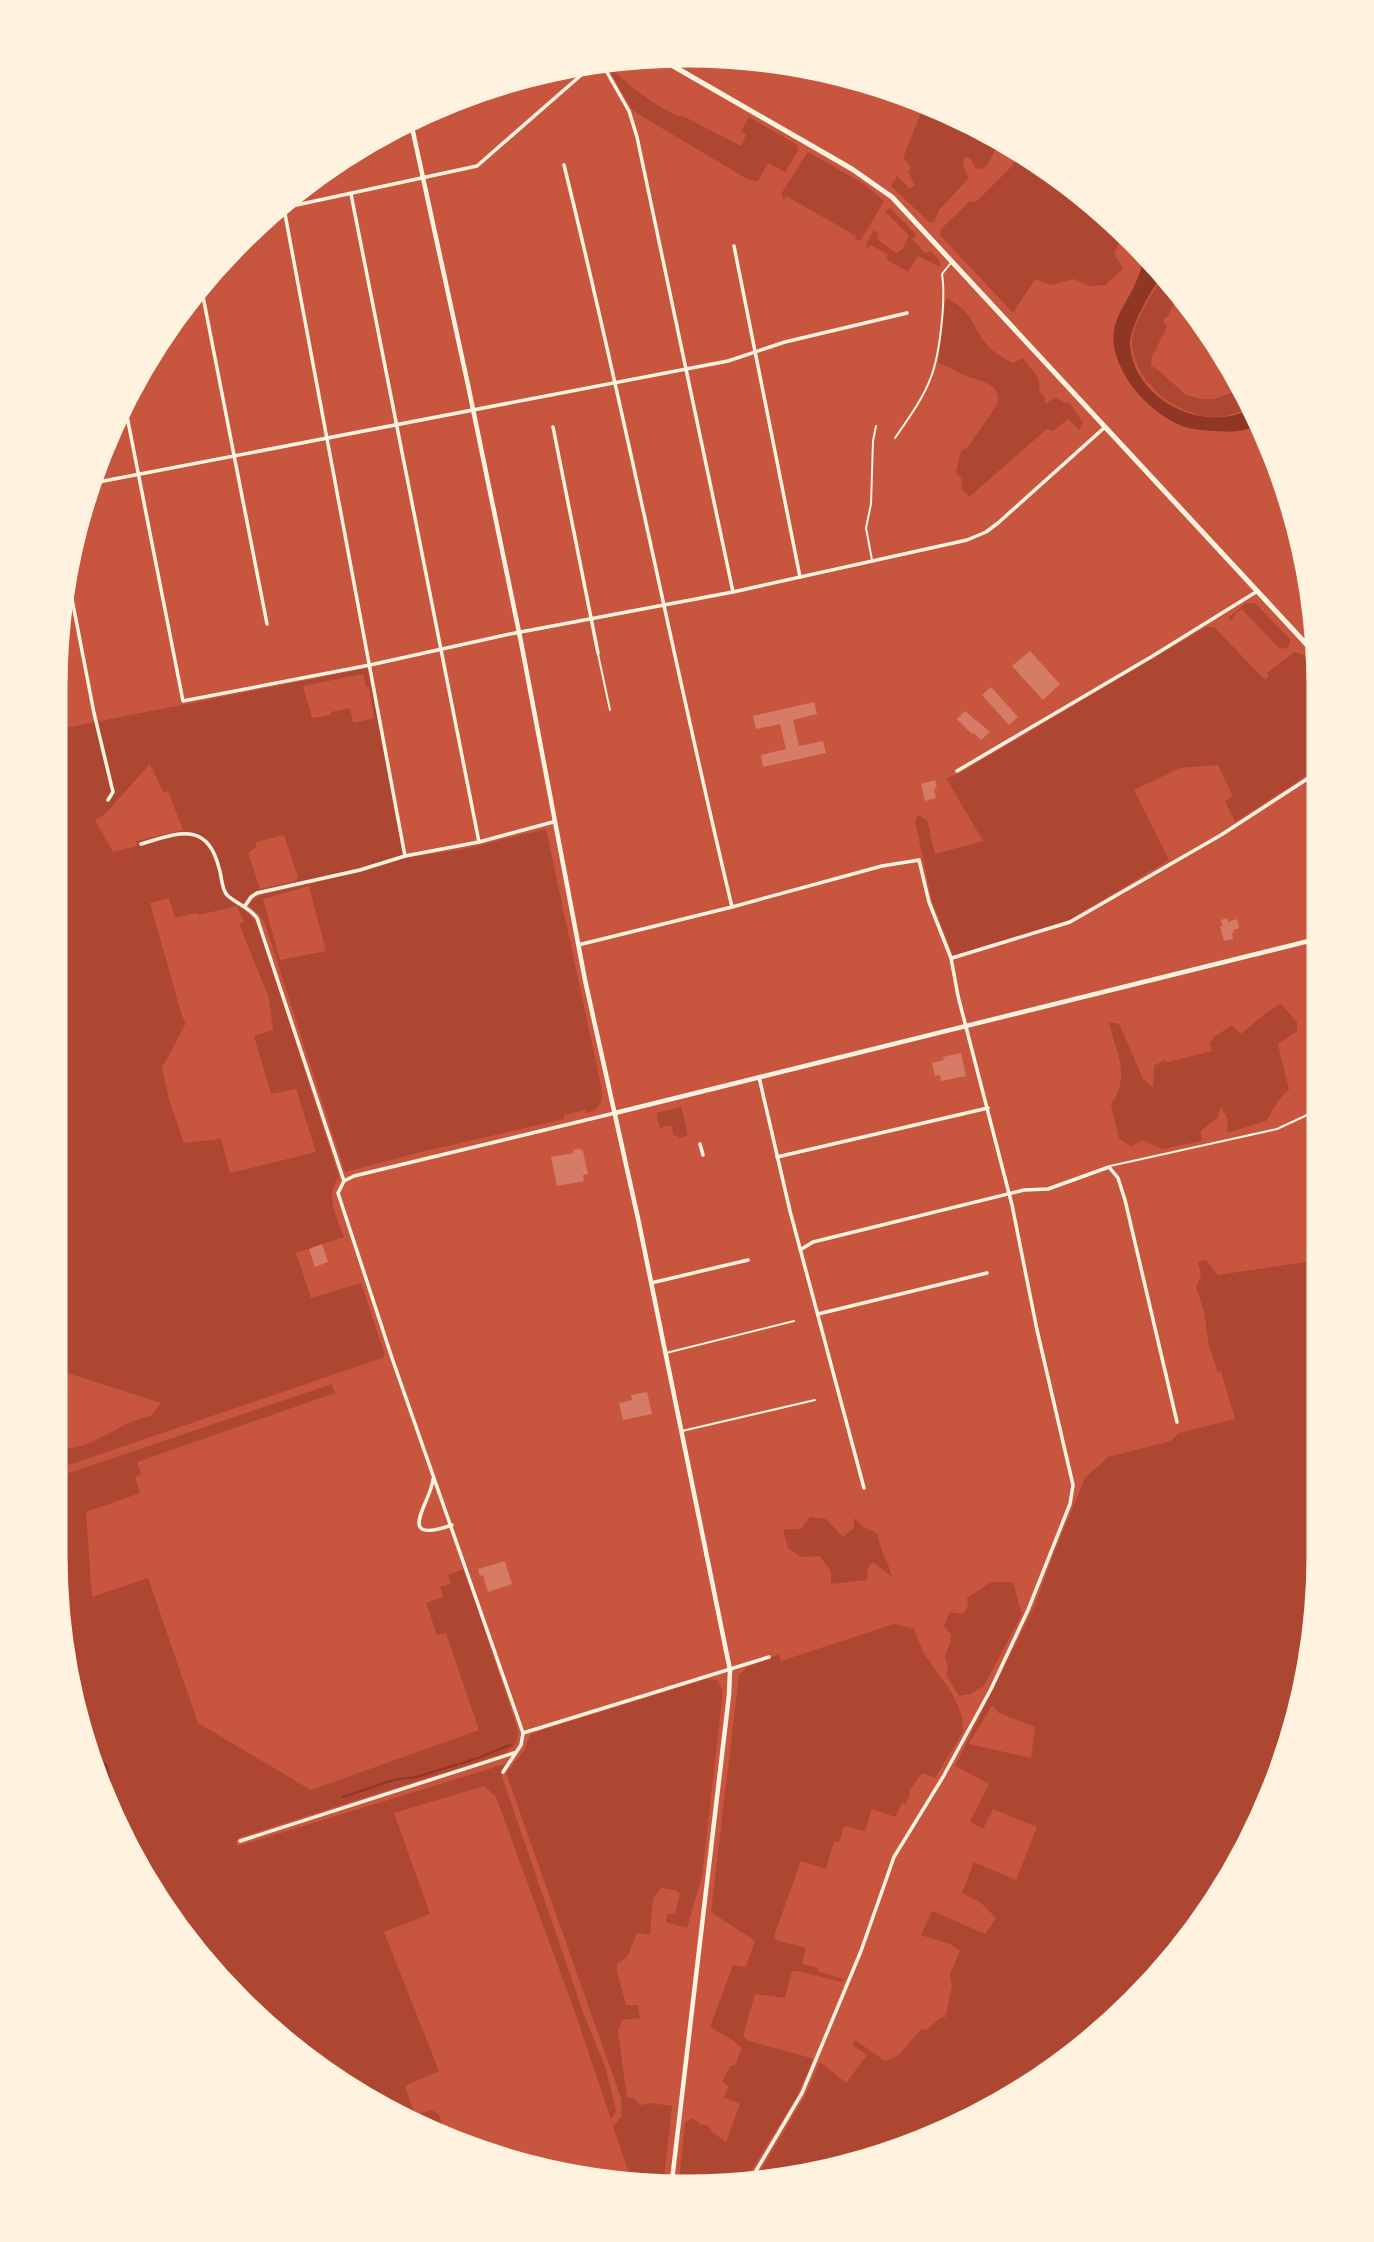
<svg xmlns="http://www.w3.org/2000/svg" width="1374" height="2242" font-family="'Fira Sans',sans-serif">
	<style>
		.green { fill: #ae4732; fill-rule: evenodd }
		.water { fill: #8f3625 }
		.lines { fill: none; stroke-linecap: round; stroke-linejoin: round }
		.stream { stroke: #8f3625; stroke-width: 2 }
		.building { fill: #d67c66 }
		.service { stroke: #fff3e0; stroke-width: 2 }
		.minor { stroke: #fff3e0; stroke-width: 3.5 }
		.tertiary { stroke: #fff3e0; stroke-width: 4.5 }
		.primary { stroke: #fff3e0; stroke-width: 5 }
		.rim { fill: none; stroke: #fff3e0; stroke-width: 9 }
	</style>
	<rect width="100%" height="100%" fill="#c8553d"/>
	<g class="green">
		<path d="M605,63C627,84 652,104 679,117L681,115L741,146L746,135L741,131L749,117L797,145L798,151L785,172L768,163L758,181L749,180L633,111Z"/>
		<polygon points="926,100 968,116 1002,137 987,166 979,169 975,168 971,159 965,156 963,166 969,178 939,210 934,222 930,223 891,186 897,176 910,189 915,185 908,172 911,167 903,158"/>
		<polygon points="1023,151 1074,182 1138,242 1134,246 1119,243 1114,253 1123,269 1105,285 1089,286 1074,279 1051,285 1035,279 1013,313 940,235 941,229 969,202 977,201 1012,166"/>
		<polygon points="808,152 864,184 884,201 861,240 855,241 856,236 786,196 784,200 781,194"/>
		<polygon points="890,208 917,235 912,239 925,253 931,251 940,262 940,267 918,256 908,272 886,259 888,255 871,245 867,248 866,244 874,230 879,234 877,239 896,253 902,250 909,236 885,211"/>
		<path d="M1168,271L1181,289L1168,316L1163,320L1167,327L1152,357L1151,366L1157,369L1186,395L1202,399H1214L1230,393L1249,396L1253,405C1242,411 1230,416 1218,417C1179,418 1134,384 1132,342C1131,326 1157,284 1168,271Z"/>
		<path d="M946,298C977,313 970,328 990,348C996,354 1005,359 1013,363L1023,358C1031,371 1042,375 1039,391L1045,398V404L1056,397L1063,402L1070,403L1083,423L1079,430L1068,419L1053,431L1047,429L969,497L961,488L962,480L956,472L961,451L967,448L997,405C1002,382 980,382 964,375C955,371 948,366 938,363Z"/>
		<polygon points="1246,603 1255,603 1291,640 1288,647 1284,649 1278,647 1242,609 1235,614 1232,620 1228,618"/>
		<polygon points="1206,627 1214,627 1265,680 1269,676 1267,673 1294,652 1304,655 1322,676 1321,766 1235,822 1225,801 1233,797 1218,765 1180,768 1134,790 1169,860 1069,920 953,956 932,901 915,821 918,815 927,820 935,854 983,841 946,778 960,773"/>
		<path d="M368,668L403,855L359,868L257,892L249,896L241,907L254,919L259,929L339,1177C324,1195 337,1218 344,1237L296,1253L311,1298L361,1283L385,1355L382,1358L51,1471V1447C86,1457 118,1421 151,1416L161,1403L52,1368L55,730ZM363,674L366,687H369L374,718L353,723L350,708L331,712V715L312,718L303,686ZM150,764L164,793L168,791L183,830L136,841L137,846L113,852L95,820L103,816ZM284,835L298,878L293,882L260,889L248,853L256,847V842ZM169,898L175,918L196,913L199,915L237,906L244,922L239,924L269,998L273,1030L254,1036L271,1094L296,1089L316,1152L230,1173L221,1139L184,1143L169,1100L162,1068L186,1023L182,1016L150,903Z"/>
		<path d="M546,829L601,1085C603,1100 602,1109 587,1113L585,1110L564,1115V1119L417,1153L345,1172L265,924L259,914L248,905L255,898L262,895L360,872L405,858L464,849ZM309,886L326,951L280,960L263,899Z"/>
		<path d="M1281,1004L1297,1022V1031L1278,1044L1289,1090C1276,1100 1275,1108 1266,1121L1227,1133L1228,1120L1221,1106L1218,1117L1201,1131L1202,1141L1162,1149L1143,1140L1131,1146L1119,1139L1111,1104C1131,1077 1116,1052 1109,1023H1117L1120,1026L1143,1079L1153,1087L1154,1066L1164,1060L1168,1062L1212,1051L1210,1044L1214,1037L1232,1025L1240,1034C1255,1024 1265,1011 1281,1004Z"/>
		<polygon points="681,1107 688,1135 679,1138 678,1135 674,1136 671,1125 660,1128 656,1113"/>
		<path d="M1206,1260L1218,1275L1319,1260L1318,1638L1275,1798L1192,1942L1041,2084L891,2158L755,2180L805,2096L820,2062L846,2083L867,2055L852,2045L855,2040L885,2061L899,2055L921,2029L926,2030L942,2017L945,2018L952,1986L950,1974L960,1951L950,1944L921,1935L932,1911L985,1934L996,1918L980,1902L962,1893L974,1862L1016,1880L1037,1827L993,1809L983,1829L970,1822L989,1784L955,1766L1035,1605L1054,1553L1085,1478L1108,1457L1171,1441L1179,1433L1235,1419L1221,1371L1218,1372L1209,1346L1204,1311L1196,1287L1201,1276L1198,1262ZM992,1705L999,1713L1035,1727L1031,1758L969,1744Z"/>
		<path d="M332,1384L335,1393L137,1462L141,1474L135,1477L140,1493L86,1512L92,1597L148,1578L198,1723L311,1790L479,1730L446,1633L437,1635L426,1603L443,1597L440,1587L451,1583L448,1575L464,1569L516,1724C520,1740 517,1747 502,1754L241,1837L236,1841L237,1846L245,1844L505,1764L501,1774L584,2015L605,2066L616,2111L611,2119L577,2018L496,1797L484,1786L394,1813L430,1914L384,1932L439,2071L405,2086L415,2115L432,2110L439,2115L447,2139L300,2060L182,1942L98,1784L106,1787H112L108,1765L98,1756L87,1760L86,1763L84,1759L51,1555V1479Z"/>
		<path d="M810,1517L826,1519L843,1537L854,1528V1518L862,1526L878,1534C879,1550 888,1560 892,1577L873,1562L868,1568L867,1580L831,1584V1572L820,1556L801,1557L788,1548L783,1529H801Z"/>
		<path d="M991,1582H1012C1016,1588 1018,1604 1022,1614L984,1686L970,1694L959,1696L946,1675L948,1669L945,1655L950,1644L951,1635L944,1626L950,1612L962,1614L968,1608L967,1598Z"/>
		<path d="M894,1624L913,1628C918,1638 921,1649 927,1658C942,1680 965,1704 963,1732L935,1778L922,1773L909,1791L910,1795L905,1804L902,1803L895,1817L872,1809L865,1831L844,1826L839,1842H834L826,1869L801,1861L774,1936L776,1940L806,1948L802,1964L818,1968V1971L845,1980L841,1982L798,1971H792L785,1998L755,1994L743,2036L749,2041L811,2058L813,2060L796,2098L744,2182L687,2191L678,2190L685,2123L693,2118L700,2124L709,2126L712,2132L726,2142L740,2104L724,2097L729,2086L722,2082L730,2066L735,2065L742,2048L731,2039L710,2027L733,1965L746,1967L755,1941L711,1912L739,1675L746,1668L779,1654L781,1661Z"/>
		<polygon points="707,1679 717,1680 723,1691 702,1876 687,1928 666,1922 667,1914 675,1914 680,1894 675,1890 661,1888 653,1898 650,1935 637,1933 627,1957 617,1963 617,1972 626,2005 638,2005 640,2018 622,2020 618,2031 627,2097 633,2098 641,2105 651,2103 672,2106 663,2187 632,2182 613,2126 622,2116 621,2098 506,1773 524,1751 530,1735 533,1733"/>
	</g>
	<g class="water">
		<path d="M1149,252L1166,269C1155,284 1128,328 1130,346C1135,401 1206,436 1254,407L1260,423C1244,433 1233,432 1214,431C1203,430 1193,430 1182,426C1151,413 1120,381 1114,346C1110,320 1127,304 1136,282C1141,272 1142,260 1149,252Z"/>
		<path d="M98,1756L108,1765L112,1789C106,1790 99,1786 96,1781L100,1780V1777L94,1776L86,1763L89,1757Z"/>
	</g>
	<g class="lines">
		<g class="stream">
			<polyline points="273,205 278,201"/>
			<polyline points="343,1797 393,1780 416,1777 478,1758 510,1745"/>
		</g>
	</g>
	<g class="building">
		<polygon points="1030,651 1060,684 1043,700 1012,666"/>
		<polygon points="991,687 1018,717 1009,725 982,695"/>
		<polygon points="814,702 817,714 793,720 799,746 823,741 826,753 763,767 761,755 786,749 780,724 756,729 753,716"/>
		<polygon points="965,711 990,732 981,740 974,733 972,734 957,719"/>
		<polygon points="935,780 937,788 934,789 936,798 925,801 921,784"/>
		<polygon points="1227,918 1228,922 1237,919 1239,928 1234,930 1232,934 1233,939 1224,941 1220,926 1223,926 1221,920"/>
		<polygon points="961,1053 966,1076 941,1081 940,1075 935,1076 932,1063 944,1060 943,1057"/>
		<polygon points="580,1149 583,1151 588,1174 583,1175 584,1181 557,1186 551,1157 574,1153 573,1150"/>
		<polygon points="322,1244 328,1262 315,1267 309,1249"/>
		<polygon points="647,1392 652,1414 623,1420 619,1403 632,1400 631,1395"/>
		<polygon points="505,1561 512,1584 488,1592 483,1575 480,1576 478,1569"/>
	</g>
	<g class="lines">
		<g class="service">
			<path d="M895,438C908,419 923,399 931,377C940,354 946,298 942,274L950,264"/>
			<polyline points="872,560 866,528 871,504 873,441 876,426"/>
			<polyline points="598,654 610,710"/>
			<polyline points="1110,1166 1277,1129 1320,1109"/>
			<polyline points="666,1353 794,1321"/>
			<polyline points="682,1431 815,1400"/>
		</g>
		<g class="minor">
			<polyline points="600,60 629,111 637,137 733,592"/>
			<path d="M564,165C625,411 673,660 732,907"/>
			<polyline points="351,194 479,842"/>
			<polyline points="282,198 405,856"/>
			<polyline points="264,212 477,166 603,56"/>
			<polyline points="734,246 800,577"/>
			<polyline points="200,281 267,624"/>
			<polyline points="124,401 183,701 370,665 510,634 733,592 967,540 986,532 998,523 1104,428"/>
			<polyline points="553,427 598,653"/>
			<polyline points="88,484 728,361 785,342 907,313"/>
			<polyline points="66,568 94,713 113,792 108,800"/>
			<polyline points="957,771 1151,657 1256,592"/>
			<path d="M141,844C176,834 207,819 219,868C222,876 221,888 227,895C235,903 249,907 257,918L344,1181"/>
			<polyline points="245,906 251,897 257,893 360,870 405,856 479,842 553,822"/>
			<polyline points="578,945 732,907 882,866 919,860 929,902 951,958 958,996 1012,1205 1037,1330 1073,1485 1070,1504 1028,1610 991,1689 943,1777 894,1857 861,1951 802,2093 750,2181"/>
			<polyline points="952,958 1070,922 1221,835 1321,770"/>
			<polyline points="759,1077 790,1211 864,1488"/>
			<polyline points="700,1144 703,1155"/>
			<polyline points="777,1157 988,1108"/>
			<polyline points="800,1250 813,1242 1024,1190 1048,1189 1109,1167 1118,1178 1125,1200 1177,1422"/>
			<polyline points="651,1283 748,1260"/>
			<polyline points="818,1314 987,1273"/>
			<path d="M433,1479C432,1501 392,1546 452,1525"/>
			<polyline points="523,1733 769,1657"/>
			<polyline points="503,1772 521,1745 523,1733 392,1358 338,1193 344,1181 354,1176 615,1113"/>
			<polyline points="240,1841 514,1753"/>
		</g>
		<g class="tertiary">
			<polyline points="410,118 468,385 521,642 585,980 639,1223 730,1670 729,1695 671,2189"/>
			<polyline points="615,1113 1321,938"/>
		</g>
		<polyline class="primary" points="654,55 852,169 892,197 1322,661"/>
	</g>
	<path d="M0 0H1374V2242H0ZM687 63H687A624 624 0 0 1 1311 687V1555A624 624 0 0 1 687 2179H687A624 624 0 0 1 63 1555V687A624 624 0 0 1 687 63Z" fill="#fff3e0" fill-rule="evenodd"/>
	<path class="rim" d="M687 63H687A624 624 0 0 1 1311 687V1555A624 624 0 0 1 687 2179H687A624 624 0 0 1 63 1555V687A624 624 0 0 1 687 63Z"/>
</svg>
